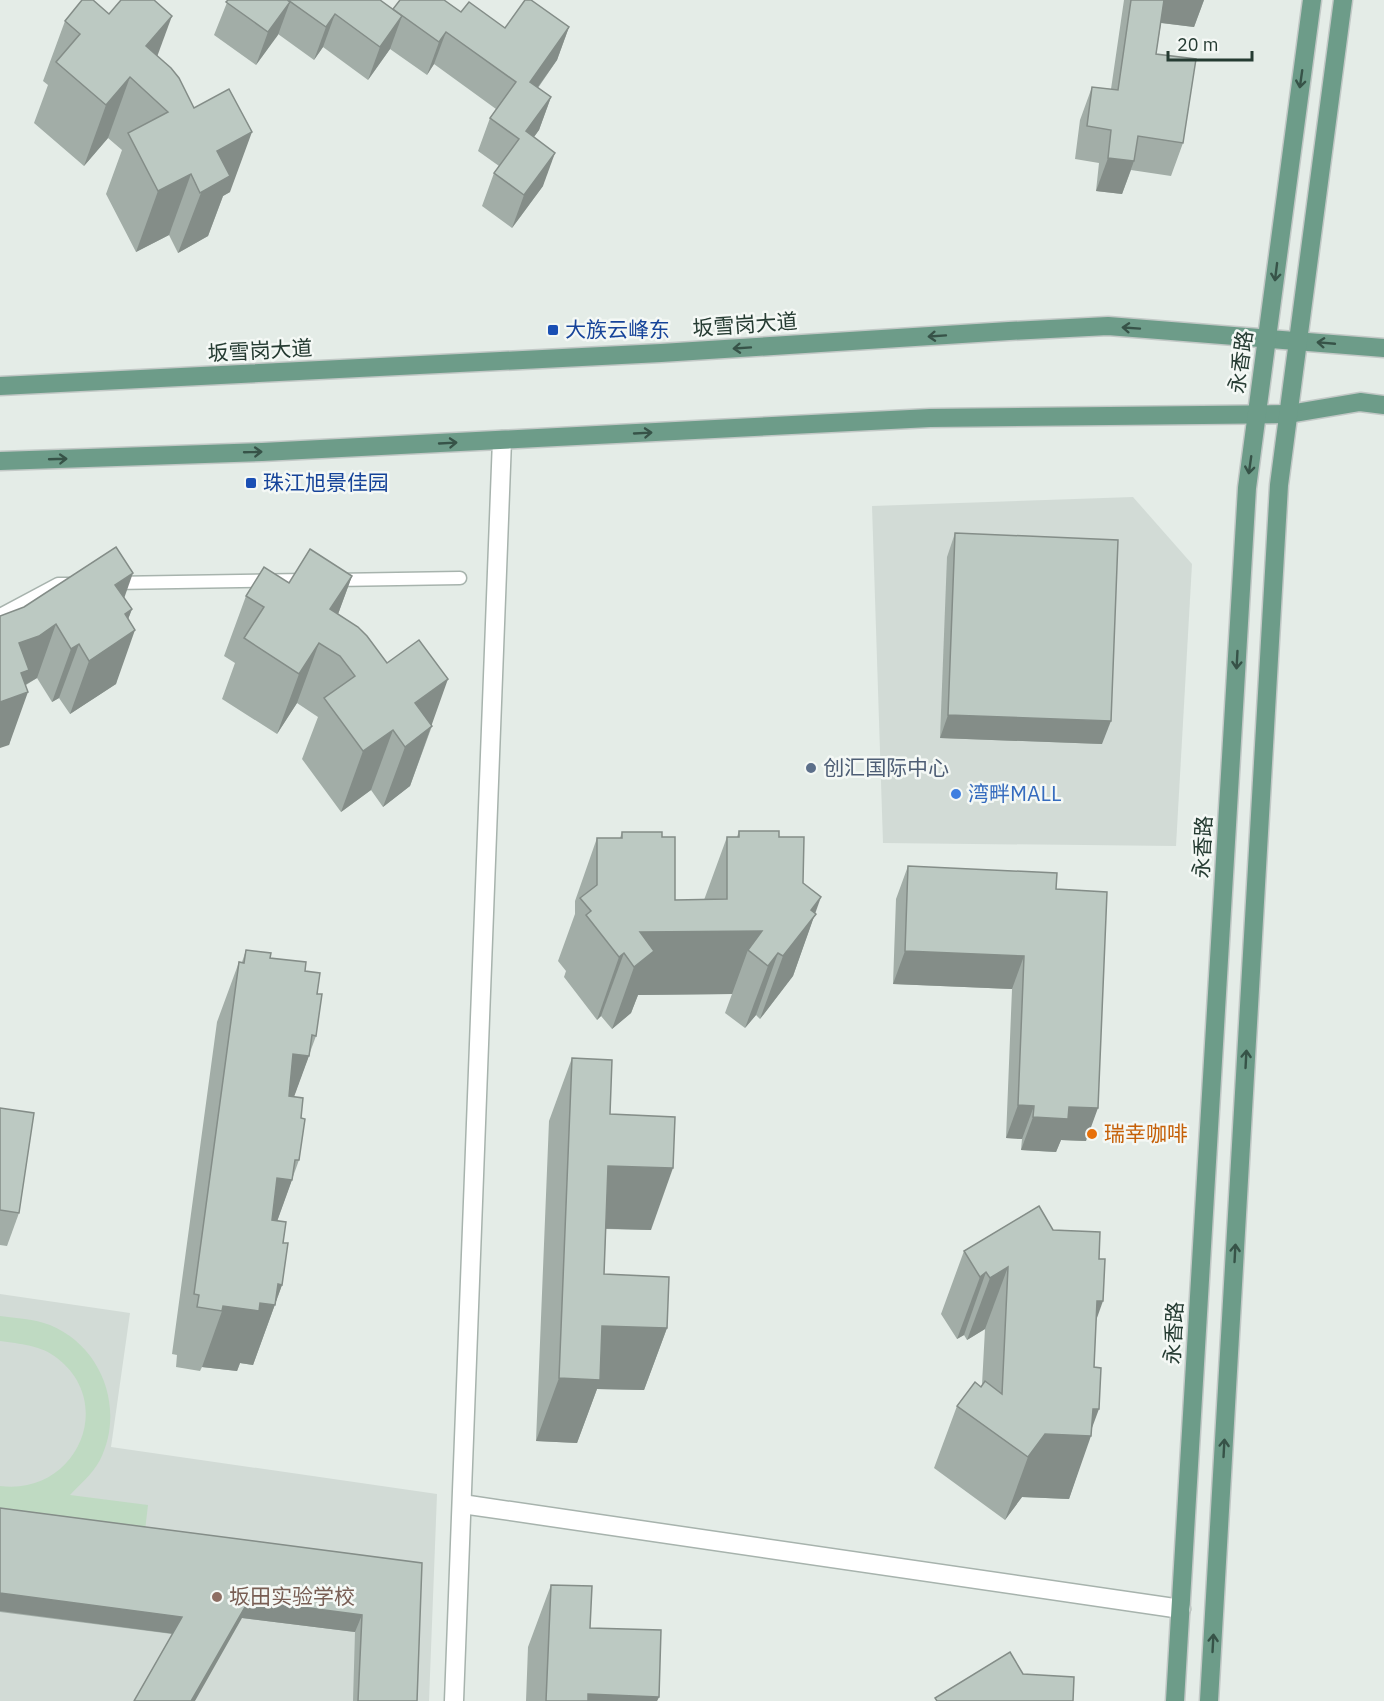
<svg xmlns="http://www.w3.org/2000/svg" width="1384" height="1701" font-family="'IBM Plex Sans','Noto Sans SC',sans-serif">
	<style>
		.built { fill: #d2dbd6 }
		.green { fill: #bfdac2 }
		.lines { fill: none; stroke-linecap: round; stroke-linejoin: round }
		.service-casing { stroke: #a7b3ad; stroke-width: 15 }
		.minor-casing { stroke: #a7b3ad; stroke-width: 21 }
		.primary-casing { stroke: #c2c8c6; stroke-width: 21 }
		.service { stroke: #fff; stroke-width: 12 }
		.minor { stroke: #fff; stroke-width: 18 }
		.primary { stroke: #6d9c89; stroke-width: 18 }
		.wall { fill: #a2ada7 }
		.shaded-wall { fill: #848d88 }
		.building { fill: #bcc9c2; stroke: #848d88; stroke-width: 1.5 }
		.oneway { stroke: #375348 }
		.transit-dot { fill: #1a4fb4; stroke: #f4f8f5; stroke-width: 2 }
		.service-dot { fill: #5c6f8a; stroke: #f4f8f5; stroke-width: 2 }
		.shop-dot { fill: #3f7fe0; stroke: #f4f8f5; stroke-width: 2 }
		.food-dot { fill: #e8710a; stroke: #f4f8f5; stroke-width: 2 }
		.education-dot { fill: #8d6e63; stroke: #f4f8f5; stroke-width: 2 }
		.labels { text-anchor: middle; stroke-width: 5; stroke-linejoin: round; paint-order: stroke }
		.street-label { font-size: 21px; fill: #253b32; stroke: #f4f8f5 }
		.transit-label { font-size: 21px; fill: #164399; stroke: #f4f8f5; text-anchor: start }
		.service-label { font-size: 21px; fill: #4e5e75; stroke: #f4f8f5; text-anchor: start }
		.shop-label { font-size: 21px; fill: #366cbe; stroke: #f4f8f5; text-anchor: start }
		.food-label { font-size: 21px; fill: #c56008; stroke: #f4f8f5; text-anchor: start }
		.education-label { font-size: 21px; fill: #785e54; stroke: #f4f8f5; text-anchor: start }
	</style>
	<rect width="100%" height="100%" fill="#e4ece7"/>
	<g class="built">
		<polygon points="1133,497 1192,564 1176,846 883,843 872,506"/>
		<polygon points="0,1294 130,1313 111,1447 437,1494 429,1701 0,1701"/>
	</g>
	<path class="green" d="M0,1316C16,1318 34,1319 50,1325C103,1347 125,1410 100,1460C92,1475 80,1484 70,1495L148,1505L144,1539L0,1520V1486C76,1496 117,1404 57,1358C41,1345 20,1344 0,1341Z"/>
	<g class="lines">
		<g class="service-casing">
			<g id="service">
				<polyline points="335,580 460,578"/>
				<polyline points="113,583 306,580"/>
				<polyline points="0,615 58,584 75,584"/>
			</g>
		</g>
		<g class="minor-casing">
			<g id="minor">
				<polyline points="462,1504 1181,1609"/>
				<polyline points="454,1701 502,440"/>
			</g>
		</g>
		<g class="primary-casing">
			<g id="primary">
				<polyline points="0,386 661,353 1009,331 1108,326 1384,348"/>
				<polyline points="0,461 262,452 930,418 1289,414 1360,402 1384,405"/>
				<polyline points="1175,1701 1247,488 1312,0"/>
				<polyline points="1209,1701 1279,485 1343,0"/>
			</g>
		</g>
		<use href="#service" class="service"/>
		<use href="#minor" class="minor"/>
		<use href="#primary" class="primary"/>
	</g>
	<g class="wall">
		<polygon points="228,0 380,0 393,10 461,12 505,28 569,27 557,60 538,88 551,97 539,130 534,137 543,186 512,228 482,206 494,173 499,166 478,151 490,118 496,109 434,64 427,75 390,49 368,80 323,47 314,60 278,34 256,65 214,35"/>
		<polygon points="1124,0 1204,0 1194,27 1161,23 1156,54 1183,143 1171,176 1131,170 1122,194 1096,191 1099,163 1075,159 1080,120 1092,87 1111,89"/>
		<polygon points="65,21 157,56 230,192 223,196 208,236 178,253 169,235 136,252 106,194 122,150 108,138 84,166 34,123 48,85 43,81"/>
		<polygon points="955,533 1102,744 940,738 947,557"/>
		<polygon points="352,576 338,614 432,726 410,786 383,807 371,790 341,812 302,759 318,717 297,703 277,734 222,699 235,663 224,656 246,596 289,583"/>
		<polygon points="124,598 132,609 128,619 116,684 70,714 59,698 52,702 37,678 26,685 9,745 0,616"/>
		<polygon points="739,831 779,837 803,883 815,913 793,976 760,1019 756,1015 745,1028 725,1013 732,994 638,995 631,1013 612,1029 601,1016 597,1020 564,977 566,971 558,961 575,914 575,901 597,838 620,838 622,832 662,837 675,900 704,900 727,837 737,837"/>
		<polygon points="908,866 1056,889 1086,1141 1061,1140 1056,1152 1021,1150 1022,1139 1006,1138 1012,989 893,984 896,899"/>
		<polygon points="246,950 270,958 305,971 317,994 316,1036 294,1096 301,1118 299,1160 277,1221 283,1243 282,1285 253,1365 240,1363 237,1371 202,1367 200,1371 176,1367 177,1355 172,1354 217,1022 239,962 242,962"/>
		<polygon points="572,1058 610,1114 651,1230 606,1229 604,1274 667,1328 644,1390 597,1389 577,1443 536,1441 549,1121"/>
		<polygon points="0,1108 19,1213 7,1246 0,1245"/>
		<polygon points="1039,1206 1096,1320 1092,1429 1069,1499 1022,1497 1005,1520 934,1468 957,1406 982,1385 985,1329 967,1340 964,1335 957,1339 941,1314 964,1251"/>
		<polygon points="0,1508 422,1563 417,1701 353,1701 355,1632 242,1618 172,1634 0,1612"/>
		<polygon points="551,1585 590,1628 659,1697 657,1701 526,1701 528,1647"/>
	</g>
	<g class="shaded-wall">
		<polygon points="1162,0 1204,0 1194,27 1154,22"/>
		<polygon points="290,2 278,35 256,65 268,32"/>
		<polygon points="335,14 323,47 314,60 326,27"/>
		<polygon points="172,16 150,76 146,46"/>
		<polygon points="402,16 390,49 368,80 380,47"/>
		<polygon points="569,27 557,60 518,115 530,82"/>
		<polygon points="446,32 434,64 427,75 439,42"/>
		<polygon points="130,77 108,138 84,166 106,105"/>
		<polygon points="551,97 539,130 514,164 526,131"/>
		<polygon points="252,132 230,192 223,196 208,236 178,253 217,151"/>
		<polygon points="555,153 543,186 512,228 524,195"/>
		<polygon points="1108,158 1134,161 1122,194 1096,191"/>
		<polygon points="191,174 169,235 136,252 158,191"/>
		<polygon points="133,573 114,627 115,585"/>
		<polygon points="352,576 330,636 319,643 297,703 277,734 299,674 330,609"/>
		<polygon points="132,609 120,640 135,630 116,684 70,714 89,661 125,614"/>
		<polygon points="56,624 37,678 23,686 28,692 9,745 0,748 0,702 19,643"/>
		<polygon points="79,644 59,698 52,702 71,649"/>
		<polygon points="448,679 410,786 383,807 405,747 415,703"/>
		<polygon points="948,715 1111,721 1102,744 940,738"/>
		<polygon points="393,730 371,790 341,812 363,751"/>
		<polygon points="821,897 793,976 760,1019 783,956 811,910"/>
		<polygon points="762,931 748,950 732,994 638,995 631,1013 612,1029 634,967 640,932"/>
		<polygon points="905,951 1024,956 1012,989 893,984"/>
		<polygon points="624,953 601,1016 597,1020 619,957"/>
		<polygon points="778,953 756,1015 745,1028 768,966"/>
		<polygon points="293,1054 309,1056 287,1116"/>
		<polygon points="1018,1105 1034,1106 1022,1139 1006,1138"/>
		<polygon points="1069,1107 1098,1108 1086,1141 1061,1140 1056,1152 1021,1150 1033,1117"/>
		<polygon points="608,1166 673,1168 651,1230 585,1228"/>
		<polygon points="277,1178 292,1180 270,1241"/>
		<polygon points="1008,1267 985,1329 967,1340 990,1278"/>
		<polygon points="986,1272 964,1335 957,1339 980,1277"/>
		<polygon points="278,1284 282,1285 253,1365 240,1363 237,1371 202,1367 222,1311 223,1306 260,1303"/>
		<polygon points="1097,1301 1103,1301 1081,1363"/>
		<polygon points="602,1326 667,1328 644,1390 597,1389 577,1443 536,1441 559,1378"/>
		<polygon points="1093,1409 1099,1409 1089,1436 1091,1436 1069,1499 1022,1497 1005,1520 1028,1457 1045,1434"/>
		<polygon points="0,1593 182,1617 175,1634 0,1611"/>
		<polygon points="249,1600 362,1615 355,1632 242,1618 195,1701 191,1701"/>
		<polygon points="588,1694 659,1697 657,1701 585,1701"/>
	</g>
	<g class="building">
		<polygon points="82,0 93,0 109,14 121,0 154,0 172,16 146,46 171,68 179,78 194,108 229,89 252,132 217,151 230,176 200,193 191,174 158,191 128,133 168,112 130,77 106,105 56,62 80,34 65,21"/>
		<polygon points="228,0 287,0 290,2 268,32 226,2"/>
		<polygon points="288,0 380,0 402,16 380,47 335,14 326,27"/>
		<polygon points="400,0 444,0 461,12 469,2 505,28 525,0 531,0 569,27 530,82 551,97 526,131 555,153 524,195 494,173 519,139 490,118 516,82 446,32 439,42 393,9"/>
		<polygon points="1131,0 1164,0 1156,54 1196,59 1183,143 1138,136 1134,161 1108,158 1111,130 1087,126 1092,87 1118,90"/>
		<polygon points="955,533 1118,540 1111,721 948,715"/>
		<polygon points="116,547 133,573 115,585 132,609 125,614 135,630 89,661 79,644 71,649 56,624 39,636 19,643 29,670 21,673 28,692 0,702 0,616 24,607"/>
		<polygon points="310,549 352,576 330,609 358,627 367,636 387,663 419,640 448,679 415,703 432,726 405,747 393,730 363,751 324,698 355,676 340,656 319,643 299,674 244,638 264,607 246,596 264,567 289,583"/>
		<polygon points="739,831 779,831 779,837 804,837 803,883 821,897 811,910 816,914 783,956 778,953 768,966 748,950 762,931 640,932 654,951 634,967 624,953 619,957 586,915 591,911 580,898 597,885 597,838 622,838 622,832 662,832 662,837 675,837 675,900 727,899 727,837 739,837"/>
		<polygon points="908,866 1057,873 1056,889 1107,892 1098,1108 1069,1107 1068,1119 1033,1117 1034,1106 1018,1105 1024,956 905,951"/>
		<polygon points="246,950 271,953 270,958 306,962 305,971 320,973 317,994 322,994 316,1036 312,1035 309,1056 293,1054 289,1096 303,1098 301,1118 305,1119 299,1160 295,1160 292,1180 277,1178 272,1220 286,1222 283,1243 288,1243 282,1285 278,1284 275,1305 260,1303 259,1311 223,1306 222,1311 197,1307 199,1295 194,1294 239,962 244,963"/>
		<polygon points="572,1058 612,1060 610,1114 675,1117 673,1168 608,1166 604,1274 669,1277 667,1328 602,1326 600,1380 559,1378"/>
		<polygon points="0,1108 34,1113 19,1213 0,1210"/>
		<polygon points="1039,1206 1053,1230 1100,1232 1099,1259 1105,1259 1103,1301 1097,1301 1094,1367 1101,1368 1099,1409 1093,1409 1091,1436 1045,1434 1028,1457 957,1406 975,1382 981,1387 985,1381 1002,1394 1008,1267 990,1278 986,1272 980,1277 964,1251"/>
		<polygon points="0,1508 422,1563 417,1701 358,1701 362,1615 249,1600 191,1701 134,1701 182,1617 0,1593"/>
		<polygon points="551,1585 592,1586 590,1628 661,1630 659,1697 588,1694 588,1701 546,1701"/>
		<polygon points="1010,1652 1023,1674 1074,1677 1073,1701 937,1701 935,1698"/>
	</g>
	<defs><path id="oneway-shaft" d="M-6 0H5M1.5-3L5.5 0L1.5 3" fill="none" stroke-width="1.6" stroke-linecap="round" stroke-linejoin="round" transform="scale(1.5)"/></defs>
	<g class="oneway">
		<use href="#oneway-shaft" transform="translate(1301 79) rotate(98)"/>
		<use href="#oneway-shaft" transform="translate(1276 272) rotate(97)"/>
		<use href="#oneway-shaft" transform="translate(1131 328) rotate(-176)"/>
		<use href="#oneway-shaft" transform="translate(937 336) rotate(176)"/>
		<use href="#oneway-shaft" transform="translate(1326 343) rotate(-175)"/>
		<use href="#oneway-shaft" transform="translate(742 348) rotate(176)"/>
		<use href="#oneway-shaft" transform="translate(643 433) rotate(-3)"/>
		<use href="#oneway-shaft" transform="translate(448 443) rotate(-3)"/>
		<use href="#oneway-shaft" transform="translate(253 452) rotate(-2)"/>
		<use href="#oneway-shaft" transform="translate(58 459) rotate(-2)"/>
		<use href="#oneway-shaft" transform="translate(1250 465) rotate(98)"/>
		<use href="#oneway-shaft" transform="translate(1237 660) rotate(93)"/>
		<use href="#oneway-shaft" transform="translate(1246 1059) rotate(-87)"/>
		<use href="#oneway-shaft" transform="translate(1235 1253) rotate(-87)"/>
		<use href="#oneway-shaft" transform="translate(1224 1448) rotate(-87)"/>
		<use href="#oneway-shaft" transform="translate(1213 1643) rotate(-87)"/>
	</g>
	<g class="transit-dot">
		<rect x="547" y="324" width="12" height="12" rx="3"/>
		<rect x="245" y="477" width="12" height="12" rx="3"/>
	</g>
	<circle class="service-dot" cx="811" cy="768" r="6"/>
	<circle class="shop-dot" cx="956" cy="794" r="6"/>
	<circle class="food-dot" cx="1092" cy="1134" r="6"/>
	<circle class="education-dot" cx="217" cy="1597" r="6"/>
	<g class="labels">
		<g class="street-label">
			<text transform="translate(745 325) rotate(-4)" y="7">坂雪岗大道</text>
			<text transform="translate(260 351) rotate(-3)" y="7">坂雪岗大道</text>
			<text transform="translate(1241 362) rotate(-82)" y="7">永香路</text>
			<text transform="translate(1203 847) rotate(-87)" y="7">永香路</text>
			<text transform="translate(1174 1333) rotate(-87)" y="7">永香路</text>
		</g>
		<g class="transit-label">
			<text x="565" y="337">大族云峰东</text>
			<text x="263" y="490">珠江旭景佳园</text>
		</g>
		<g class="service-label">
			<text x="823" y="775">创汇国际中心</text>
		</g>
		<g class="shop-label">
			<text x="968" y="801">湾畔MALL</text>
		</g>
		<g class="food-label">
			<text x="1104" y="1141">瑞幸咖啡</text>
		</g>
		<g class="education-label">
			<text x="229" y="1604">坂田实验学校</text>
		</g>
	</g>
	<path d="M1168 51v9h84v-9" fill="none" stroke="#253b32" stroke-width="3"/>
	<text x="1177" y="51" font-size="18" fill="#253b32" stroke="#f4f8f5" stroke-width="4.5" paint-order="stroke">20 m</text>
</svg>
